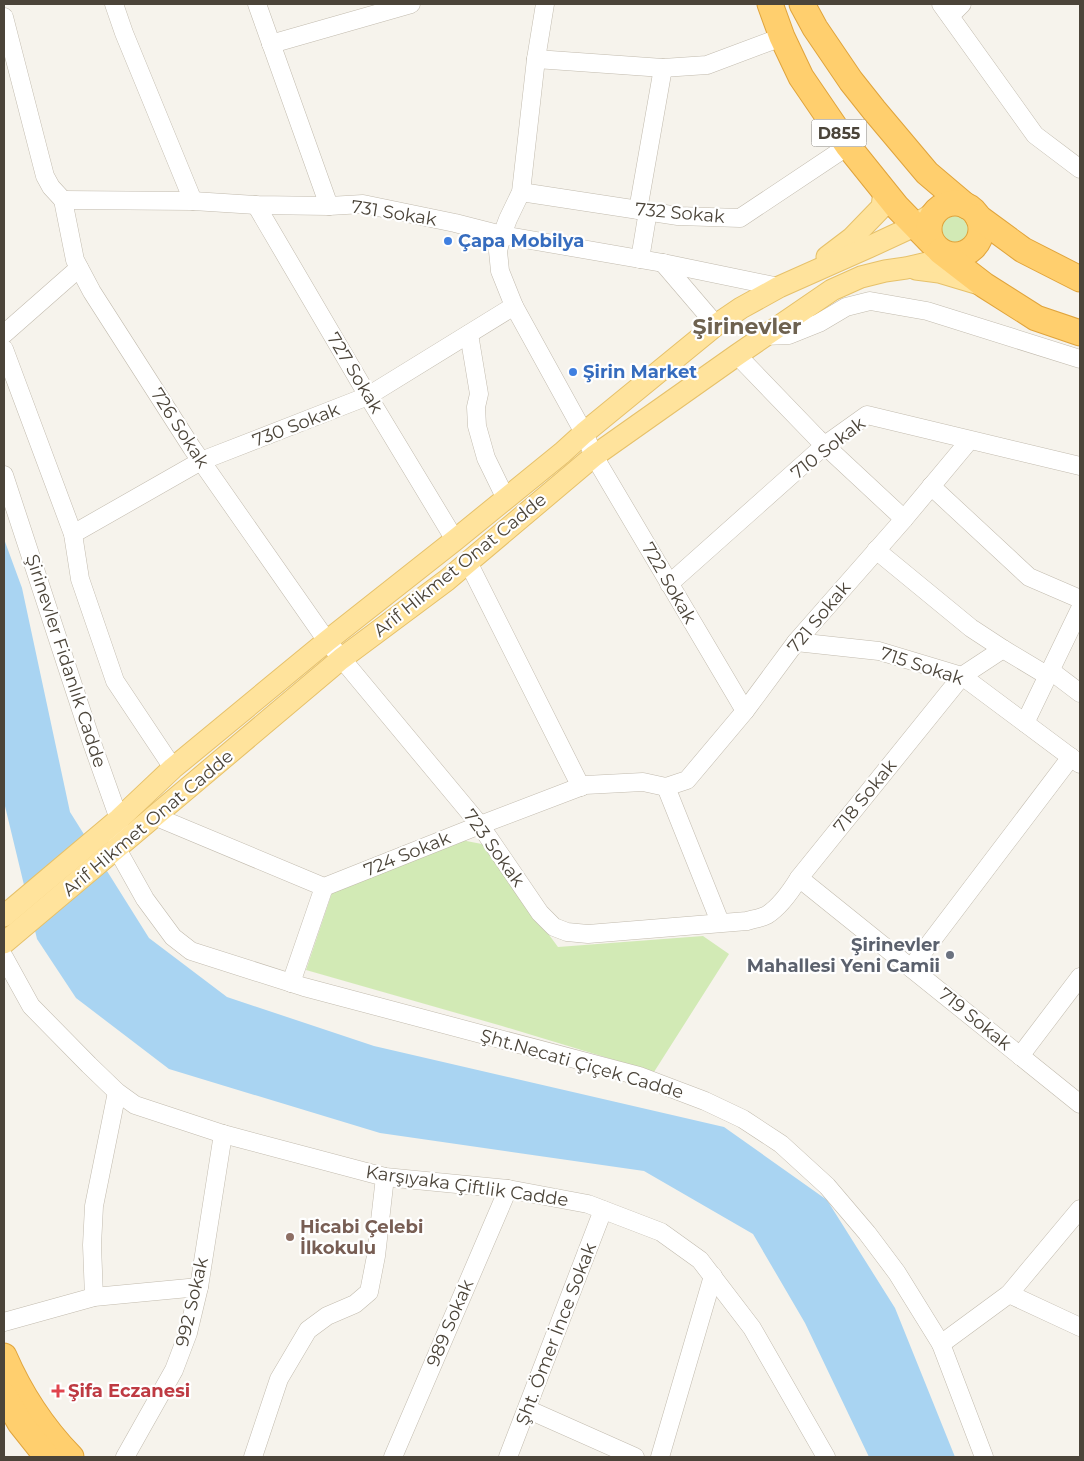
<svg xmlns="http://www.w3.org/2000/svg" width="1084" height="1461" font-family="Montserrat,sans-serif">
	<style>
		.green { fill: #d2eab5 }
		.water { fill: #a9d4f2 }
		.lines { fill: none; stroke-linecap: round; stroke-linejoin: round }
		.minor-casing { stroke: #c2bbae; stroke-width: 19 }
		.major-casing { stroke: #e6c16a; stroke-width: 23 }
		.highway-casing { stroke: #e0a43c; stroke-width: 27 }
		.minor { stroke: #fff; stroke-width: 18 }
		.major { stroke: #ffe39c; stroke-width: 21 }
		.highway { stroke: #ffcf6e; stroke-width: 25 }
		.shop-dot { fill: #3f7fe0; stroke: #fff; stroke-width: 2 }
		.worship-dot { fill: #6b7280; stroke: #fff; stroke-width: 2 }
		.education-dot { fill: #8d6e63; stroke: #fff; stroke-width: 2 }
		.health-dot { fill: #e0444e; stroke: #fff; stroke-width: 2 }
		.labels { text-anchor: middle; stroke-width: 4.5; stroke-linejoin: round; paint-order: stroke }
		.shield { fill: #fff; stroke: #817c74; stroke-width: 1 }
		.shield-label { font-size: 16px; font-weight: bold; fill: #4b4439 }
		.street-label { font-size: 18px; fill: #4b4439; stroke: #fff }
		.shop-label { font-size: 18px; font-weight: bold; fill: #366cbe; stroke: #fff; text-anchor: start }
		.worship-label { font-size: 18px; font-weight: bold; fill: #5b616d; stroke: #fff; text-anchor: end }
		.education-label { font-size: 18px; font-weight: bold; fill: #785e54; stroke: #fff; text-anchor: start }
		.health-label { font-size: 18px; font-weight: bold; fill: #be3a42; stroke: #fff; text-anchor: start }
		.district-label { font-size: 22px; font-weight: bold; fill: #6e6250; stroke: #fff }
	</style>
	<rect width="100%" height="100%" fill="#f6f3ec"/>
	<g class="green">
		<circle cx="954" cy="230" r="15"/>
		<polygon points="461,840 482,844 558,947 703,936 729,954 654,1072 502,1026 306,970 333,890"/>
	</g>
	<polygon class="water" points="4,539 22,588 70,812 149,938 227,997 374,1046 724,1127 827,1200 895,1308 955,1457 869,1457 805,1323 753,1234 644,1171 380,1133 169,1069 76,998 37,939 4,802"/>
	<g class="lines">
		<g class="minor-casing">
			<g id="minor">
				<polyline points="114,4 124,33 193,201"/>
				<polyline points="257,4 329,206"/>
				<polyline points="545,4 536,59 521,192 508,219 502,235 498,251 500,271 514,306 584,433 594,456 745,711"/>
				<polyline points="941,4 1035,135 1080,169"/>
				<polyline points="950,16 962,4"/>
				<polyline points="4,17 45,176 51,187 63,200"/>
				<polyline points="271,44 411,4"/>
				<polyline points="536,59 663,68 707,65 782,37"/>
				<polyline points="521,192 678,216 740,218 848,146"/>
				<path d="M63,200L75,260L92,292L192,448L327,641L480,825L540,913L554,927L567,932L588,934L747,921C754,919 761,918 767,915C781,906 791,891 799,878L962,676L1003,649"/>
				<polyline points="63,200 193,201 256,205 329,206 363,204 455,223 502,235 663,263 779,287"/>
				<polyline points="256,205 368,396 455,540"/>
				<polyline points="638,210 663,68"/>
				<polyline points="640,259 648,211"/>
				<polyline points="663,263 716,325"/>
				<polyline points="4,334 79,268"/>
				<polyline points="469,334 479,394 476,407 477,426 486,458 506,499"/>
				<polyline points="763,336 789,335 819,323 846,307 870,301 927,311 1080,359"/>
				<polyline points="4,349 73,534 80,579 115,681 173,768"/>
				<polyline points="737,355 817,438 904,519"/>
				<polyline points="4,475 92,743 119,819 117,849 145,899 173,937 191,951 304,987 639,1076 705,1101 743,1119 781,1144 827,1186 867,1233 897,1273 941,1344 984,1457"/>
				<polyline points="931,486 1029,577 1080,599"/>
				<polyline points="73,534 201,461 368,396 514,306"/>
				<polyline points="876,550 971,628 1003,649 1048,676"/>
				<polyline points="468,562 581,787"/>
				<polyline points="669,584 825,445 867,415 1080,466"/>
				<polyline points="796,642 879,651 962,676 1080,764"/>
				<polyline points="1051,671 1080,693"/>
				<polyline points="1025,723 1080,609"/>
				<polyline points="666,787 687,780 745,711 796,642 904,519 969,441"/>
				<polyline points="666,787 720,922"/>
				<polyline points="154,816 324,887 480,825 585,785 643,782 666,787"/>
				<polyline points="799,878 1080,1104"/>
				<polyline points="4,957 31,1006 89,1065 117,1092 135,1105 223,1134 385,1177 508,1189 588,1204 661,1232 700,1260 752,1328 826,1457"/>
				<polyline points="911,968 1071,757"/>
				<polyline points="291,983 324,887"/>
				<polyline points="1020,1056 1080,977"/>
				<polyline points="1009,1294 1080,1327"/>
				<polyline points="94,1297 92,1245 94,1206 117,1092"/>
				<polyline points="4,1322 94,1297 199,1287"/>
				<polyline points="941,1344 1009,1294 1080,1209"/>
				<polyline points="527,1409 635,1457"/>
				<polyline points="125,1457 174,1370 188,1333 199,1287 223,1134"/>
				<polyline points="253,1457 279,1379 308,1330 327,1316 355,1304 369,1292 376,1256 385,1177"/>
				<polyline points="393,1457 508,1189"/>
				<polyline points="508,1457 603,1210"/>
				<polyline points="660,1457 713,1276"/>
			</g>
		</g>
		<g class="major-casing">
			<g id="major">
				<polyline points="827,257 852,238 882,207 884,191"/>
				<polyline points="916,269 939,272 979,284"/>
				<polyline points="4,916 119,819 173,768 327,641 455,540 562,453 584,433 716,325 741,308 779,287 869,247 910,228 934,213"/>
				<polyline points="4,943 341,659 447,580 594,456 737,355 832,290 861,277 885,271 906,268 957,256"/>
			</g>
		</g>
		<g class="highway-casing">
			<g id="highway">
				<polyline points="770,4 782,37 801,77 848,146 897,207 934,245"/>
				<polyline points="802,4 815,28 851,81 874,110 927,173 966,206"/>
				<circle cx="955" cy="229" r="26"/>
				<polyline points="978,217 1023,250 1080,279"/>
				<polyline points="940,251 984,285 1036,318 1080,333"/>
				<path d="M4,1356C20,1393 43,1428 71,1457"/>
				<polyline points="4,1395 20,1423 47,1457"/>
			</g>
		</g>
		<use href="#minor" class="minor"/>
		<use href="#major" class="major"/>
		<use href="#highway" class="highway"/>
	</g>
	<g class="shop-dot">
		<circle cx="448" cy="241" r="5"/>
		<circle cx="573" cy="372" r="5"/>
	</g>
	<circle class="worship-dot" cx="950" cy="955" r="5"/>
	<circle class="education-dot" cx="290" cy="1237" r="5"/>
	<path class="health-dot" d="M55.5 1383.5h5v5h5v5h-5v5h-5v-5h-5v-5h5z"/>
	<g class="labels">
		<rect class="shield" x="811.5" y="119.5" width="55" height="27" rx="4"/>
		<g class="shield-label">
			<text x="839" y="139">D855</text>
		</g>
		<g class="street-label">
			<text transform="translate(394 213) rotate(9)" y="6">731 Sokak</text>
			<text transform="translate(680 213) rotate(5)" y="6">732 Sokak</text>
			<text transform="translate(355 373) rotate(59)" y="6">727 Sokak</text>
			<text transform="translate(296 425) rotate(-21)" y="6">730 Sokak</text>
			<text transform="translate(180 428) rotate(57)" y="6">726 Sokak</text>
			<text transform="translate(828 448) rotate(-38)" y="6">710 Sokak</text>
			<text transform="translate(460 565) rotate(-39)" y="6">Arif Hikmet Onat Cadde</text>
			<text transform="translate(669 583) rotate(60)" y="6">722 Sokak</text>
			<text transform="translate(819 617) rotate(-50)" y="6">721 Sokak</text>
			<text transform="translate(66 661) rotate(72)" y="6">Şirinevler Fidanlık Cadde</text>
			<text transform="translate(922 666) rotate(18)" y="6">715 Sokak</text>
			<text transform="translate(865 796) rotate(-51)" y="6">718 Sokak</text>
			<text transform="translate(148 823) rotate(-40)" y="6">Arif Hikmet Onat Cadde</text>
			<text transform="translate(494 848) rotate(54)" y="6">723 Sokak</text>
			<text transform="translate(407 854) rotate(-22)" y="6">724 Sokak</text>
			<text transform="translate(975 1019) rotate(39)" y="6">719 Sokak</text>
			<text transform="translate(582 1064) rotate(16)" y="6">Şht.Necati Çiçek Cadde</text>
			<text transform="translate(467 1186) rotate(8)" y="6">Karşıyaka Çiftlik Cadde</text>
			<text transform="translate(192 1302) rotate(-77)" y="6">992 Sokak</text>
			<text transform="translate(450 1323) rotate(-67)" y="6">989 Sokak</text>
			<text transform="translate(556 1334) rotate(-69)" y="6">Şht. Ömer İnce Sokak</text>
		</g>
		<g class="shop-label">
			<text x="458" y="247">Çapa Mobilya</text>
			<text x="583" y="378">Şirin Market</text>
		</g>
		<g class="worship-label">
			<text x="940" y="951">Şirinevler<tspan x="940" dy="21">Mahallesi Yeni Camii</tspan></text>
		</g>
		<g class="education-label">
			<text x="300" y="1233">Hicabi Çelebi<tspan x="300" dy="21">İlkokulu</tspan></text>
		</g>
		<g class="health-label">
			<text x="68" y="1397">Şifa Eczanesi</text>
		</g>
		<g class="district-label">
			<text x="747" y="334">Şirinevler</text>
		</g>
	</g>
	<rect width="1084" height="1461" fill="none" stroke="#4b4439" stroke-width="10"/>
</svg>
